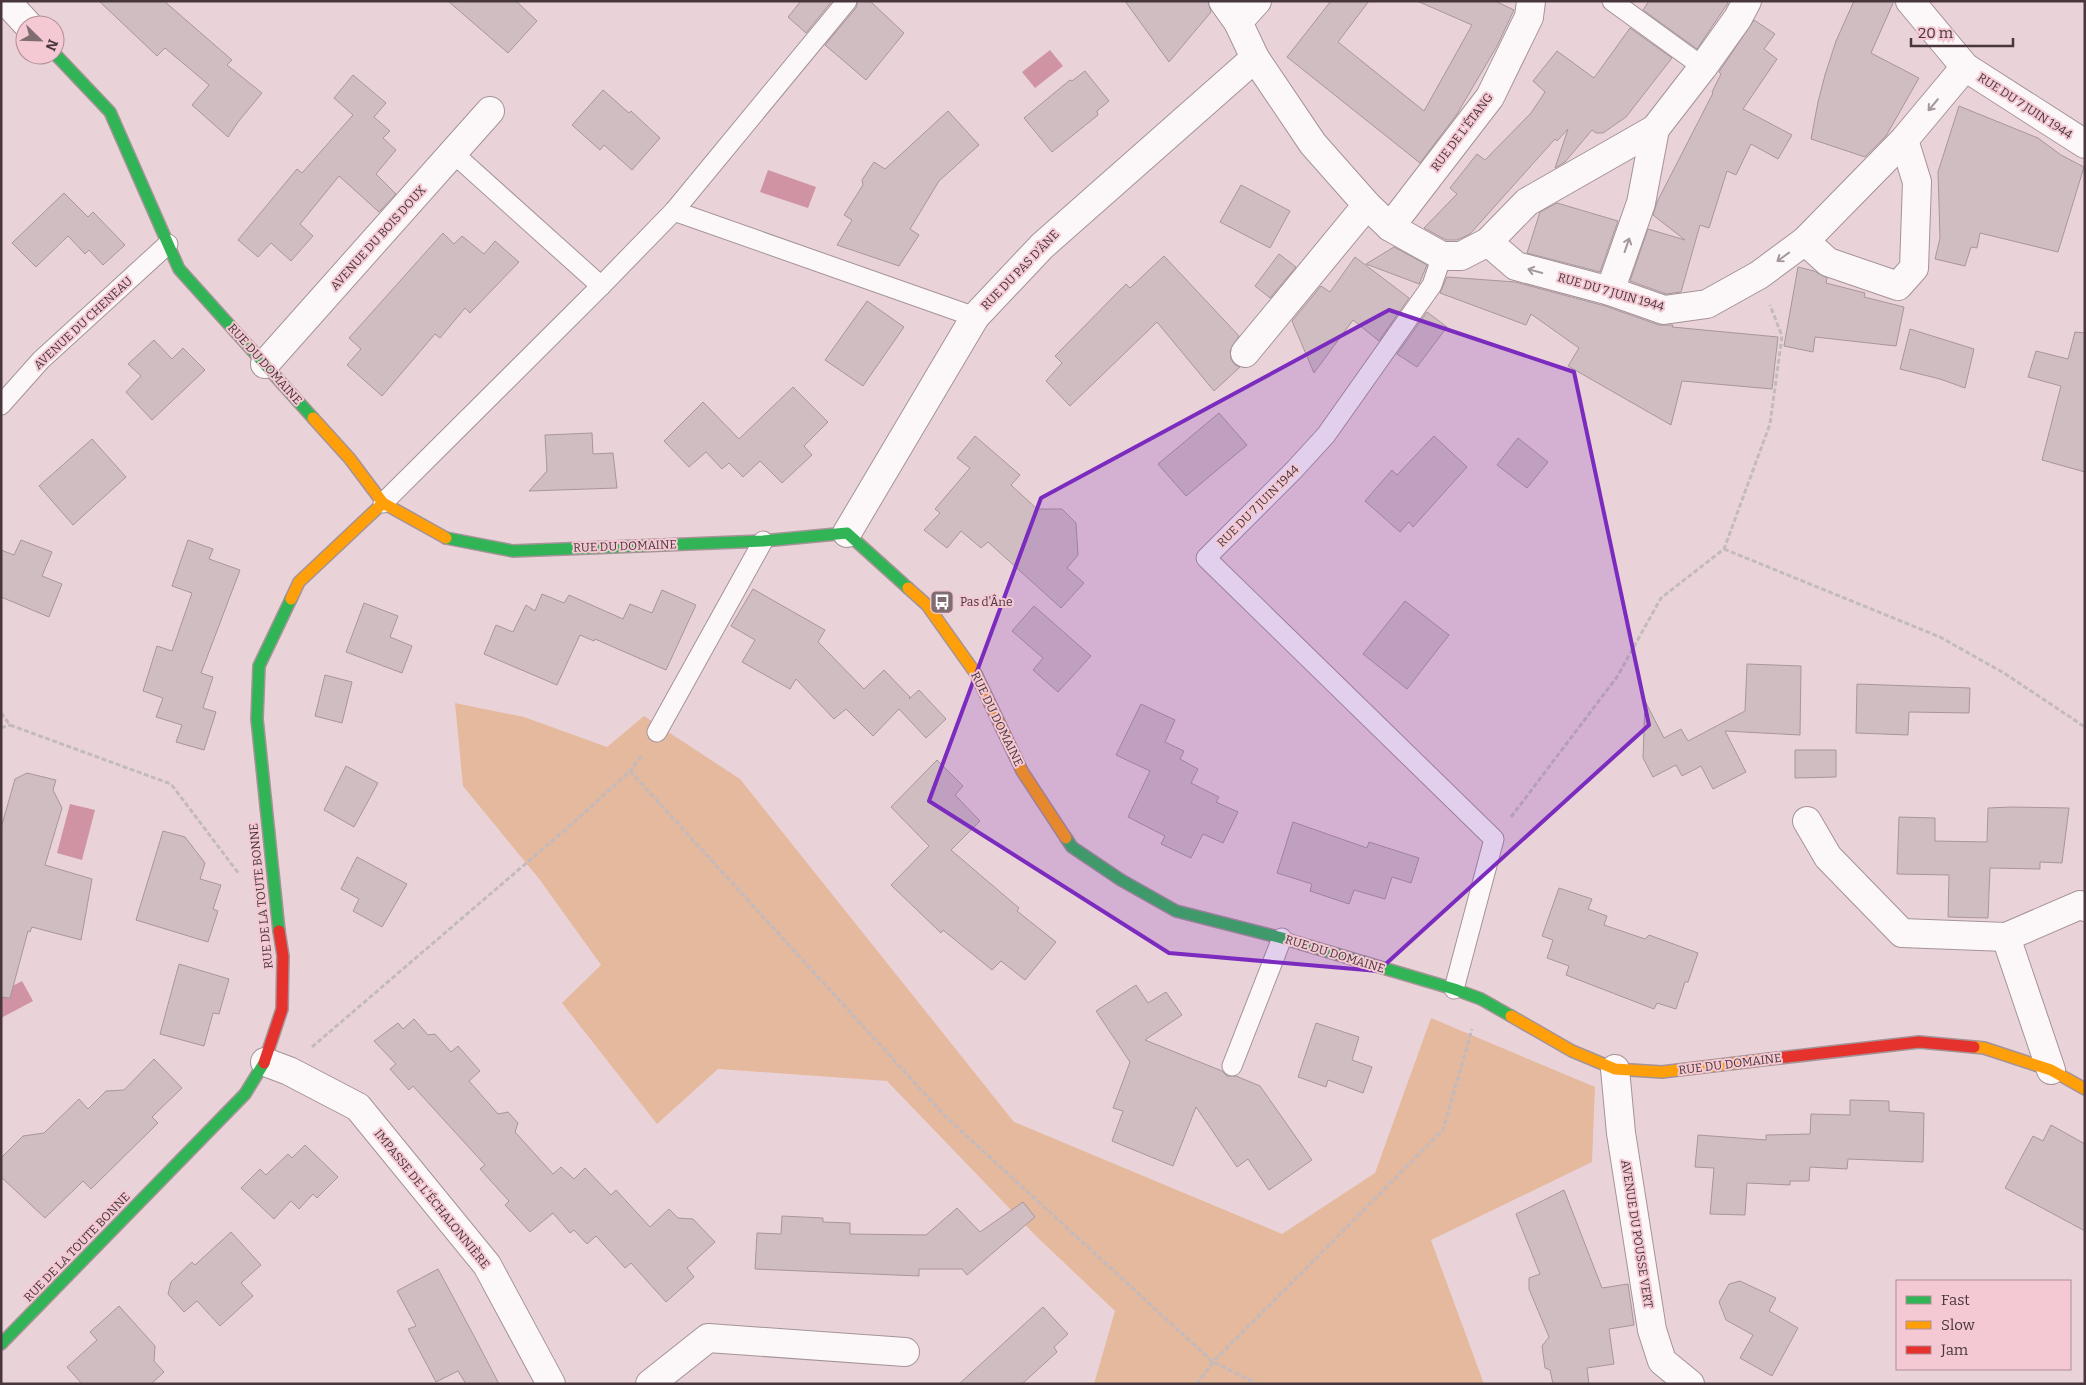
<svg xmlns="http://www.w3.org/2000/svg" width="2086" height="1385" font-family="Bitter,serif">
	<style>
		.green { fill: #e4b99e }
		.water { fill: #cf93a4 }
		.building { fill: #d0bdc1; stroke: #a8969b }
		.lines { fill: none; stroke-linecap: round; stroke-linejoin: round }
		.lane-casing { stroke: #a49397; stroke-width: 21 }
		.street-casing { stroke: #a49397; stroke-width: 30 }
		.fast-casing { stroke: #a49397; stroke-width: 14 }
		.slow-casing { stroke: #a49397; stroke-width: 14 }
		.jam-casing { stroke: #a49397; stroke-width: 14 }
		.path { stroke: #c3babd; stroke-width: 3; stroke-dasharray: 5 2.5; stroke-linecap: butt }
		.lane { stroke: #fcf8f9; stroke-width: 19 }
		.street { stroke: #fcf8f9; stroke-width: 28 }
		.fast { stroke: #30b455; stroke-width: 11 }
		.slow { stroke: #ff9f0a; stroke-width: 11 }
		.jam { stroke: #e5322d; stroke-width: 11 }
		.oneway { stroke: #a2979a }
		.marked { fill: #7b2cbf; fill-opacity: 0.2; stroke: #7b2cbf; stroke-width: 4; stroke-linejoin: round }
		.labels { text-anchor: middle; stroke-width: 4; stroke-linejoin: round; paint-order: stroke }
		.street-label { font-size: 12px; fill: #47363b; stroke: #f4c9d3 }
		.poi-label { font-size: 12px; fill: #47363b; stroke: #f4c9d3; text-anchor: start }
	</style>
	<rect width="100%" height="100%" fill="#ead3d8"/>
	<polygon class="green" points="455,703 524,717 607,747 644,716 740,779 1014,1122 1282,1234 1375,1173 1431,1018 1595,1087 1592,1162 1431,1240 1484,1384 1094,1384 1115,1311 1037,1237 887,1081 718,1069 657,1124 562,1003 601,965 540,880 463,786"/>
	<g class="water">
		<polygon points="1050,50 1063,66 1035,88 1022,72"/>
		<polygon points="768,170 816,187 808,208 760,192"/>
		<polygon points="70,804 95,810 82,860 57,853"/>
		<polygon points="22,981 33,1001 1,1018 1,992"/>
	</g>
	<g class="building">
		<polygon points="99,1 164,1 232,60 227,65 262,93 238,122 228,137 192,105 209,85 165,48 157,56"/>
		<polygon points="448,1 516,1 537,21 508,53"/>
		<polygon points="801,1 832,1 806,33 788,17"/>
		<polygon points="858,1 870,1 904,33 866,80 825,45 856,8"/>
		<polygon points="1125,1 1208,1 1211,12 1169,62"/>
		<polygon points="1331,1 1369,1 1338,42 1424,111 1472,25 1417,1 1495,1 1514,10 1497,46 1457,114 1420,163 1287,57"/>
		<polygon points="1649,1 1726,1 1728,3 1697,49 1643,10"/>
		<polygon points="1854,1 1894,1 1871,53 1919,78 1886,136 1865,157 1811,139 1818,102 1825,75 1836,41"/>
		<polygon points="1754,20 1775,34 1764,49 1777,59 1743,109 1792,135 1778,159 1751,144 1736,175 1727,171 1709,228 1700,225 1681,292 1666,294 1630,281 1648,229 1685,240 1653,215 1657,202 1713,93 1712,92 1721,74 1719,72"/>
		<polygon points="1630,28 1672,58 1626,117 1603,133 1596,133 1592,130 1565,162 1555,168 1568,129 1557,141 1555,139 1470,234 1457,240 1446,240 1424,228 1457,194 1450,188 1477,154 1485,160 1531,113 1545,92 1533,81 1557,51 1594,78"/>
		<polygon points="1085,71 1109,101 1097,111 1098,115 1052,152 1024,118 1070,80 1072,81"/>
		<polygon points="353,75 386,103 374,117 390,131 383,138 396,150 376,174 396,194 379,212 339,176 300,224 313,236 291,261 271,243 258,257 238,240 297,169 302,173 353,115 334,98"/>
		<polygon points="603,90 629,113 631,111 660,138 632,170 604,145 600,150 572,125"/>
		<polygon points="1959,106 2038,138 2061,155 2084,167 2058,252 1980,233 1977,248 1971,247 1965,266 1935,259 1940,238 1938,172"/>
		<polygon points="948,111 979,145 939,181 910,229 919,235 899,266 837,245 852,220 844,215 863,185 862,180 874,162 885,169"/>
		<polygon points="1241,185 1290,211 1270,248 1220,222"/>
		<polygon points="64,193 88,217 93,212 125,245 103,265 89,250 85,254 68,236 36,267 12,243"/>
		<polygon points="1557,203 1618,221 1600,272 1527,253 1540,212"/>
		<polygon points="443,233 454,244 462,236 484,254 495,241 519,262 470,313 465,308 440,338 435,334 382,396 347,365 361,349 349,338"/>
		<polygon points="1394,247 1427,265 1419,284 1366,264"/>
		<polygon points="1279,254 1296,267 1270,298 1255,286"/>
		<polygon points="1164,256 1239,336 1230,351 1231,359 1235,365 1240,367 1214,391 1157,322 1070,406 1046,381 1062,363 1055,356 1126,284 1130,288"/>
		<polygon points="1355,257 1409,298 1379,341 1353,320 1314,373 1292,321 1321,286 1330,292"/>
		<polygon points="1798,267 1814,271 1827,278 1826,283 1865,293 1864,297 1904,307 1896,346 1815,337 1813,352 1784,346"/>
		<polygon points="1447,277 1515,282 1605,306 1659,325 1673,325 1672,327 1778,337 1772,389 1682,381 1671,425 1568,366 1579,348 1531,314 1526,325 1440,293"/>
		<polygon points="867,301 904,327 863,386 825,360"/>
		<polygon points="1427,312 1447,327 1417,367 1397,354"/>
		<polygon points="1910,329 1974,349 1965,388 1940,379 1900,369"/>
		<polygon points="2075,332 2085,333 2085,472 2042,460 2061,386 2028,377 2036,351 2068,359"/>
		<polygon points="154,340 172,359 183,348 205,370 152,420 126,392 141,376 128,364"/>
		<polygon points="793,387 828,422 804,446 812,455 782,483 760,461 743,477 729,463 722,469 706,452 689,467 664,441 703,402 739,439"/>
		<polygon points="1219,413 1247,445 1186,496 1158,464"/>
		<polygon points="592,433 593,454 613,453 617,488 529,491 547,471 545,435"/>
		<polygon points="975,436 1020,475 1011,485 1037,509 1062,509 1076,523 1078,555 1067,568 1084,583 1061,608 988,542 981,548 961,531 947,548 924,530 940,513 935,509 970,468 957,458"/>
		<polygon points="1434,436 1467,467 1413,527 1409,522 1400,532 1365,501 1392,470 1397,475"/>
		<polygon points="1518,438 1548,462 1527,488 1497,465"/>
		<polygon points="92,439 126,477 73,525 39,486"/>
		<polygon points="21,540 52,552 42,576 62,584 49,617 1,597 1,550 14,555"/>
		<polygon points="188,540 213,549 209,559 240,570 201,673 213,677 203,708 216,712 204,750 176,742 182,725 156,717 163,698 143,691 157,646 172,651 192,593 172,586"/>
		<polygon points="753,589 825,630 818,642 864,689 884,670 910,697 909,699 919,690 946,719 926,738 899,709 873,736 846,709 834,719 796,679 790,689 742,662 755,640 731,626"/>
		<polygon points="662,590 696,605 666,670 595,639 594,641 580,635 557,685 484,654 496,625 513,632 526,605 535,611 542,594 564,603 569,595 623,619 630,604 652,613"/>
		<polygon points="1405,601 1449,635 1407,689 1363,654"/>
		<polygon points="364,603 398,616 390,637 412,646 402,673 346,652"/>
		<polygon points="1034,606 1091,656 1058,692 1033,670 1043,658 1012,631"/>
		<polygon points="1747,664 1801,666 1800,735 1725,731 1746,772 1713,789 1701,766 1682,776 1676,765 1653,777 1643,758 1645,701 1664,738 1681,729 1688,741 1745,711"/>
		<polygon points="325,675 352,682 342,723 315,716"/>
		<polygon points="1857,684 1970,688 1969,713 1909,712 1908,735 1856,733"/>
		<polygon points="1141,704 1175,720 1165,742 1184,751 1180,759 1198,769 1191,783 1219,797 1216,802 1238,812 1223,843 1203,834 1191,858 1161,844 1165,836 1128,817 1150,771 1116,755"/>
		<polygon points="1795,750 1836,750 1836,777 1795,778"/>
		<polygon points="937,760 963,786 955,795 980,821 951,850 1019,908 1017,911 1056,942 1025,980 1001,961 992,970 943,930 941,933 891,885 929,846 891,807"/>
		<polygon points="346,766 378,783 354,827 324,810"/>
		<polygon points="27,773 56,780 53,790 62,808 45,865 92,879 81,940 32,927 30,932 28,931 10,998 1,997 1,828 15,779"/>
		<polygon points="2011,807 2069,808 2062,863 2040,862 2040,869 1990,868 1988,918 1948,917 1949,875 1897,874 1899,817 1935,818 1935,841 1987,842 1988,808"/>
		<polygon points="1293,822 1367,848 1369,842 1419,858 1411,883 1392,877 1385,899 1354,890 1349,904 1310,891 1312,884 1277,873"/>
		<polygon points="163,831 185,837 205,863 200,879 221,885 213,909 218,911 208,942 136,920"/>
		<polygon points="357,857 407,884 382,927 353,911 359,899 341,889"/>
		<polygon points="1559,888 1592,899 1588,909 1607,916 1604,925 1645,939 1649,935 1698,953 1688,982 1685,982 1676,1009 1657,1003 1654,1009 1566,975 1569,966 1547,958 1553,940 1542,936"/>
		<polygon points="179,964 229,979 219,1014 213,1013 204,1046 160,1034"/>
		<polygon points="1136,985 1148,1003 1166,992 1182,1015 1145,1040 1222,1071 1227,1076 1236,1076 1260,1086 1312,1160 1269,1190 1248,1159 1237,1167 1196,1107 1173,1166 1112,1141 1123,1111 1113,1108 1130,1062 1096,1011"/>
		<polygon points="414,1019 428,1035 435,1034 451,1052 458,1046 480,1071 469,1081 498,1114 508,1112 518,1123 515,1132 553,1174 561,1167 574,1179 585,1168 611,1195 616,1190 650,1227 669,1209 678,1218 693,1219 715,1242 687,1268 694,1277 666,1302 631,1263 625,1268 596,1236 587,1244 574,1230 570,1233 553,1213 530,1232 505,1205 509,1201 480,1169 485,1165 413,1086 409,1090 390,1069 396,1064 374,1041 398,1023 403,1029"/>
		<polygon points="1316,1023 1359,1037 1352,1060 1372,1067 1363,1093 1328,1080 1326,1087 1298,1077"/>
		<polygon points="154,1059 182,1088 152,1117 158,1123 91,1189 83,1181 45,1218 1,1177 1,1158 23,1136 44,1133 79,1099 88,1109 106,1091 124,1090"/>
		<polygon points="1850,1100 1889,1101 1889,1111 1924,1113 1923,1162 1848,1159 1847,1169 1810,1167 1809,1181 1790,1181 1790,1185 1747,1183 1745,1215 1710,1214 1714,1168 1695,1167 1698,1135 1766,1140 1766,1135 1810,1134 1811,1114 1850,1115"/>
		<polygon points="2051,1125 2085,1144 2085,1231 2005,1188 2033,1136 2043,1141"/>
		<polygon points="305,1145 338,1177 317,1198 313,1194 299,1209 291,1201 274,1219 241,1188 260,1169 266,1175 288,1154 292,1158"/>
		<polygon points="1564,1190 1602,1288 1628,1284 1634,1325 1609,1329 1614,1364 1587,1368 1589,1384 1553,1384 1550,1370 1545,1368 1542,1346 1549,1337 1529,1289 1529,1278 1540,1274 1516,1214"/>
		<polygon points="1023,1202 1035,1217 967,1275 962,1269 919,1269 919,1276 755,1269 757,1233 781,1234 782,1216 823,1218 823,1222 850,1223 850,1234 926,1235 957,1208 980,1232"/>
		<polygon points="231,1232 261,1265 241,1283 253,1296 220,1326 197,1301 184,1312 168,1294 171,1282 192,1262 195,1265"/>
		<polygon points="438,1269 474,1336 499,1384 466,1384 458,1371 436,1382 408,1329 416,1326 397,1291"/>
		<polygon points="1740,1281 1776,1298 1769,1311 1798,1328 1772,1376 1740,1358 1753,1335 1726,1320 1719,1302 1729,1284"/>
		<polygon points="119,1306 155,1346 154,1361 164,1372 151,1384 82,1384 67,1367 97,1340 90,1332"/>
		<polygon points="1043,1307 1068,1334 1054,1347 1057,1352 1022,1384 959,1384"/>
	</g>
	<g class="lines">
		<g class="lane-casing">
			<g id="lane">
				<polyline points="1612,1 1703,67"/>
				<polyline points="453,153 601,286"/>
				<polyline points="674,211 975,317"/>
				<polyline points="1442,256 1432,285 1326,435 1294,470 1206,558 1494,839 1454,989"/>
				<polyline points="1,405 41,360 168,244"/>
				<polyline points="383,503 601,286 674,211 847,1"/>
				<polyline points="657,732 763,541"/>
				<polyline points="1232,1066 1282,938"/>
			</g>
		</g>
		<g class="street-casing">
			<g id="street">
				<polyline points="6,1 28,25"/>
				<polyline points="1223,1 1238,22 1255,58 1313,144 1367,205 1390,227 1442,256 1461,256 1488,242 1527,202 1655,129 1703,67 1738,18 1747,1"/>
				<polyline points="1910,1 1965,67 2085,144"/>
				<polyline points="1238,22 1257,1"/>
				<polyline points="1390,227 1490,97 1529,17 1531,1"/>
				<polyline points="1805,241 1828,262 1898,286 1914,268 1917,182 1904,140"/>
				<polyline points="1488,242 1516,266 1610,291 1664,310 1707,304 1759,275 1805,241 1904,140 1965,67"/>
				<polyline points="1610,291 1641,203 1655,129"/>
				<polyline points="1245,353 1367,205"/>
				<polyline points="265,364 490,111"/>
				<polyline points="847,533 975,317 1042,246 1255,58"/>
				<polyline points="1807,821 1828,857 1902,933 2006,937 2080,905 2085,907"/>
				<polyline points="2006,937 2051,1070"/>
				<polyline points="265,1062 289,1071 358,1107 487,1265 551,1384"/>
				<polyline points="1615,1069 1621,1133 1652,1330 1662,1361 1690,1384"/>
				<polyline points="650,1384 708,1338 905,1352"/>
			</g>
		</g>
		<g class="fast-casing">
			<g id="fast">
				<polyline points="55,54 110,112 179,269 313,418"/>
				<polyline points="446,538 513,551 763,541 847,533 908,588"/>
				<polyline points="1066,838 1072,847 1121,880 1176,911 1282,938 1454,989 1481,999 1511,1016"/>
				<polyline points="279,931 257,719 259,666 291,599"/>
				<polyline points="1,1344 245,1094 264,1063"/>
			</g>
		</g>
		<g class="slow-casing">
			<g id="slow">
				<polyline points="313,418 350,459 383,503 446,538"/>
				<polyline points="908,588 927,605 976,674 1022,771 1066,838"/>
				<polyline points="291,599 299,582 383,503"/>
				<polyline points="1511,1016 1572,1051 1615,1069 1662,1072 1770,1059"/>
				<polyline points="1974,1047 1984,1048 2051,1070 2085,1089"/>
			</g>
		</g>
		<g class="jam-casing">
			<g id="jam">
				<polyline points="1770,1059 1919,1042 1974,1047"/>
				<polyline points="264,1063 282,1009 283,956 279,931"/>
			</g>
		</g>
		<g class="path">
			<polyline points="1724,549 1940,637 2004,673 2085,727"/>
			<polyline points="1,713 10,725 171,784 239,874"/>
			<polyline points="1,728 10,725"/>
			<polyline points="630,771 945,1116 1213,1362 1258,1384"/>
			<polyline points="1511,817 1617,677 1661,598 1724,549 1770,424 1782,336 1770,305"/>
			<polyline points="312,1047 573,823 630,771 642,755"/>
			<polyline points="1197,1384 1213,1362 1443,1130 1472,1029"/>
		</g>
		<use href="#lane" class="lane"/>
		<use href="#street" class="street"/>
		<use href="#fast" class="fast"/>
		<use href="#slow" class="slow"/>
		<use href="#jam" class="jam"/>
	</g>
	<defs><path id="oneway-shaft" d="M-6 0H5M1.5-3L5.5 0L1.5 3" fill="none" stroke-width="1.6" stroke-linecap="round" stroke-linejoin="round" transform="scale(1.25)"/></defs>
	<g class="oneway">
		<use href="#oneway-shaft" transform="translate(1933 105) rotate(130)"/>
		<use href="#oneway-shaft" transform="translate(1627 245) rotate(-71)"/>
		<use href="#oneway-shaft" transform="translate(1783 257) rotate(144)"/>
		<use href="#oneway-shaft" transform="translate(1535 271) rotate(-165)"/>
	</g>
	<path class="marked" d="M1389,310L1574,372L1649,725L1378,971L1169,953L929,801L1041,498Z"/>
	<defs>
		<g id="bus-square" transform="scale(1.25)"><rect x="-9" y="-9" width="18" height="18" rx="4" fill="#806d72" stroke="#f4c9d3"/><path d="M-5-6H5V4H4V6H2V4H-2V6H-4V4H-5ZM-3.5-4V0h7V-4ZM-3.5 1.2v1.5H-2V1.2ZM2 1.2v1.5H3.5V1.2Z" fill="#fff"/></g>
	</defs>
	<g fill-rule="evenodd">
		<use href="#bus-square" x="942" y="602"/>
	</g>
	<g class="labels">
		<g class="street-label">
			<text transform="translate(2025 106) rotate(33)" y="4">RUE DU 7 JUIN 1944</text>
			<text transform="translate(1462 132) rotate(-53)" y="4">RUE DE L'ÉTANG</text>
			<text transform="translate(378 238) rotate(-48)" y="4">AVENUE DU BOIS DOUX</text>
			<text transform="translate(1020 270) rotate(-46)" y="4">RUE DU PAS D'ÂNE</text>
			<text transform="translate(1611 292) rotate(16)" y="4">RUE DU 7 JUIN 1944</text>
			<text transform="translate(83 323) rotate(-43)" y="4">AVENUE DU CHENEAU</text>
			<text transform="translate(265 364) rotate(48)" y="4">RUE DU DOMAINE</text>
			<text transform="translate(1258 506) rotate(-45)" y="4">RUE DU 7 JUIN 1944</text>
			<text transform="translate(625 546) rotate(-2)" y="4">RUE DU DOMAINE</text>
			<text transform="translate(997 719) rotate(64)" y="4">RUE DU DOMAINE</text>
			<text transform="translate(261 896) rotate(-96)" y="4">RUE DE LA TOUTE BONNE</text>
			<text transform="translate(1335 954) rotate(17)" y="4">RUE DU DOMAINE</text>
			<text transform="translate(1730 1064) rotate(-7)" y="4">RUE DU DOMAINE</text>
			<text transform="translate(432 1199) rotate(51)" y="4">IMPASSE DE L'ÉCHALONNIÈRE</text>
			<text transform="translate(1637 1234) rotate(81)" y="4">AVENUE DU POUSSE VERT</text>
			<text transform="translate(77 1247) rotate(-46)" y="4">RUE DE LA TOUTE BONNE</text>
		</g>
		<g class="poi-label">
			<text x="960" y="606">Pas d'Âne</text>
		</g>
	</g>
	<rect width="2086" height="1385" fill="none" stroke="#47363b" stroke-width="5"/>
	<rect x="1896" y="1280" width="175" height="90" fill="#f4c9d3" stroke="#af8e96"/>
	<rect x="1906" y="1296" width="25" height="8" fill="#30b455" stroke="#af8e96"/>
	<text x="1941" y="1305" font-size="15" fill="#47363b">Fast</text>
	<rect x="1906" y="1321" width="25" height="8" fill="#ff9f0a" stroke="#af8e96"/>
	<text x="1941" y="1330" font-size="15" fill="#47363b">Slow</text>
	<rect x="1906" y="1346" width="25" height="8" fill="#e5322d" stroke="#af8e96"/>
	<text x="1941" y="1355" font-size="15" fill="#47363b">Jam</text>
	<g transform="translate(40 40) rotate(113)"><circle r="24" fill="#f4c9d3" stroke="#af8e96"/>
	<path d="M0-4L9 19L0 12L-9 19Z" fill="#806d72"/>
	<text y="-8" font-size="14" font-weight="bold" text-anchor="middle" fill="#47363b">N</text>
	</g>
	<path d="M1911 38v8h102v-8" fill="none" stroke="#47363b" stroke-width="2.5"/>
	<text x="1918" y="38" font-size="15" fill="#47363b" stroke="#f4c9d3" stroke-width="4" paint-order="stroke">20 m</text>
</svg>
